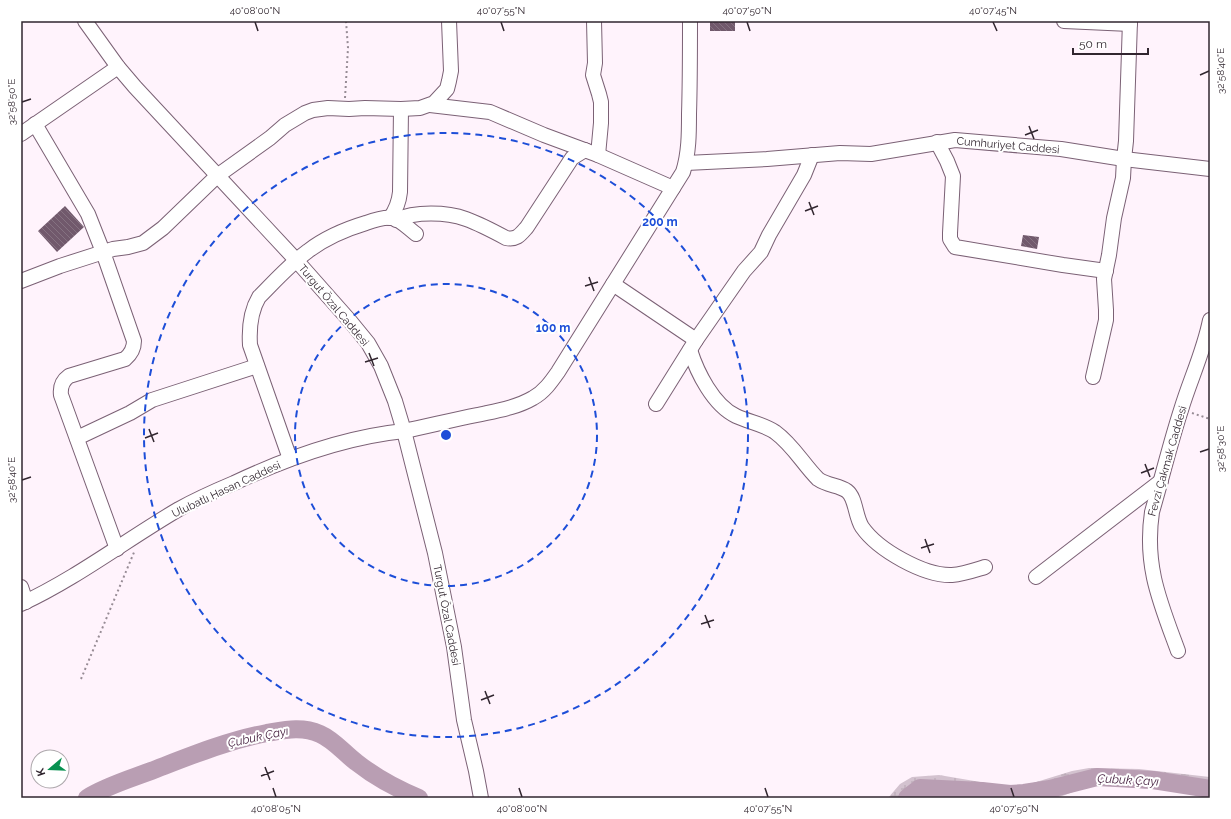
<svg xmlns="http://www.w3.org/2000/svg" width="1231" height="819" font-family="Raleway,sans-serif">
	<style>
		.wetland { fill: url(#wetland-marsh) }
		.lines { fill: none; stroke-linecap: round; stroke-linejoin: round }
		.river { stroke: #b99eb3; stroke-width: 18 }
		.building { fill: url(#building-back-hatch) }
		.minor-casing { stroke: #7b6175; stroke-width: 16 }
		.path { stroke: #978c95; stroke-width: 2; stroke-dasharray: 2 3; stroke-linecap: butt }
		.minor { stroke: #fff; stroke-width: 14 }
		.ticks { fill: none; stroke: #31262f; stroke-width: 1.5 }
		.ring { fill: none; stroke: #1d4ed8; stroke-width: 2; stroke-dasharray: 7 5 }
		.labels { text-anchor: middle; stroke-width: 4; stroke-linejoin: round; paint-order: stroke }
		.street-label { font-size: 11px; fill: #31262f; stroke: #fff }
		.water-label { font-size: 12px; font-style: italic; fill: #472241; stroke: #fff }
		.centre { fill: #1d4ed8; stroke: #fff; stroke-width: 2 }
		.ring-label { font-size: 12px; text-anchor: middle; font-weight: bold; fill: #1d4ed8; stroke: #fff; stroke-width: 4; stroke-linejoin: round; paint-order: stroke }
		.neatline { fill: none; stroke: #31262f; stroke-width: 1.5 }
		.ticks-label { font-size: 10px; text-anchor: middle; fill: #31262f }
	</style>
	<defs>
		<pattern id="wetland-marsh" width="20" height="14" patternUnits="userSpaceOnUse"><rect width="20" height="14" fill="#d3c2cf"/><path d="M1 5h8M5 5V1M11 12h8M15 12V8" fill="none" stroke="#b6a7b2"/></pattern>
		<pattern id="building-back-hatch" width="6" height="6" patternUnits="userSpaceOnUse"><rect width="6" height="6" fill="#71596c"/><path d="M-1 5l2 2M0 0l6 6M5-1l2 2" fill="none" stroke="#857281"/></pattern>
	</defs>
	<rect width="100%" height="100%" fill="#fff3fc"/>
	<path class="wetland" d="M1089,768L1139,769L1210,777V798L1167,790L1095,785C1081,787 1069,795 1055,798H967L941,796L930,798H888L900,784L912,777L939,775L998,785L1016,786L1033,783L1072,771Z"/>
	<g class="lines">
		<g class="river">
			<path d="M87,798C106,786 130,779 151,771C190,756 226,741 267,733C285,730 302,726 320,734C334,740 344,753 356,762C375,777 397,789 419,798"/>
			<polyline points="907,798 920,788 982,791 1010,794 1024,793 1050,789 1097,777 1153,780 1210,789"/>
		</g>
	</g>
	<g class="building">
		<rect x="710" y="21" width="25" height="10"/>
		<polygon points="65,206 84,227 57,252 38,231"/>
		<polygon points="1023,235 1039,237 1037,249 1021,246"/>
	</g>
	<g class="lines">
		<g class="minor-casing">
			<g id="minor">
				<polyline points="85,21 118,67 135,87 296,260 350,321 368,343 381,366 395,401 404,431 435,553 454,647 464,720 476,771 481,798"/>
				<polyline points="594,21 595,63 593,75 599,94 601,102 601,123 598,155"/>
				<polyline points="1064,21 1130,24"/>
				<polyline points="430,105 490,112 544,135 598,155 673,188"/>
				<path d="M35,124L88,214L103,252L134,341C134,349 131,354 125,359L69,376C62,381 60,387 61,395L117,549"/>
				<polyline points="21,134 118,67"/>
				<polyline points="937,142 947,161 953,176 950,233 950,239 955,247 1063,265 1106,271"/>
				<polyline points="686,163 767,159 840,153 871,154 955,140 1061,149 1124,159 1210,169"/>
				<path d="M390,218C396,210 399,202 400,192L401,109"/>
				<path d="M396,220C415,211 447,212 466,219C480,224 493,231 506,238C517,240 520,235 527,227L572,158L585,150"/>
				<polyline points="21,281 60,266 113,249 128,247 143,243 163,228 217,176 270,138 285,125 305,113 313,110 328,108 349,109 365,108 401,109 420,108 434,103 447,89 449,81 451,71 449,21"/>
				<polyline points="613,284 696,340"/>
				<path d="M690,350C697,372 713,405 736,416C749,422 763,424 775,432C793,445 803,464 818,479C828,486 839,485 847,491C856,498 855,516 862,527C878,550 924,576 952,575C964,574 975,570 985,567"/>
				<polyline points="1093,377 1106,320 1106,310 1104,279 1109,255 1114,218 1123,178 1124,159 1126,141 1130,21"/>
				<polyline points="656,404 696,340 744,271 761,252 769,235 804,175 812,155"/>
				<polyline points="77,438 130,413 152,400 257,366"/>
				<path d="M290,459L250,345C249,329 250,312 259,297C274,282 290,264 308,251C325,238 346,229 366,223C374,220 385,217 393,218C401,220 409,229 416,234"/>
				<polyline points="1036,577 1161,481"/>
				<polyline points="21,587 26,602"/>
				<path d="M21,604C77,578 126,540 179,509C197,499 215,491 234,483C287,458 345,437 404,431C428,426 452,420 477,415C495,411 516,408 533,398C544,392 551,382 558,372L683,172C689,153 689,133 689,114C690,83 690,52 690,21"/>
				<path d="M1178,651C1160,602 1144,566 1152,512C1162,478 1170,444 1181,410C1190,380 1204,351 1210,320"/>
			</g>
		</g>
		<g class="path">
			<polyline points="345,98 348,48 346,21"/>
			<polyline points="1192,413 1210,419"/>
			<polyline points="81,679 135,550"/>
		</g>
		<use href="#minor" class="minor"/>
	</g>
	<path class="ticks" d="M255,22L258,31M501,22L504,31M747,22L750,31M993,22L997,31M1200,75L1209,71M22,102L31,99M1029,126L1034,139M1025,135L1038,130M809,202L814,215M805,211L818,206M589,277L594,291M585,286L598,282M369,353L374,366M365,362L378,358M149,429L154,442M145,438L158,433M1200,452L1209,449M1145,464L1150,477M1141,473L1154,468M22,480L31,477M925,539L930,553M921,548L934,544M705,615L710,628M701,624L714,620M485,691L490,704M481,700L494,695M265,767L270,780M261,776L274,771M273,788L276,797M519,788L522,797M765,788L768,797M1011,788L1014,797"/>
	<g class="ring">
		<circle cx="446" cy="435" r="151"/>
		<circle cx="446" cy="435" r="302"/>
	</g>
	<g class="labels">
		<g class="street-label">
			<text transform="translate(1008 145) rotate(5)" y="4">Cumhuriyet Caddesi</text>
			<text transform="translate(334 305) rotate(50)" y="4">Turgut Özal Caddesi</text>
			<text transform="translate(1167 461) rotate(-74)" y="4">Fevzi Çakmak Caddesi</text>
			<text transform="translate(226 489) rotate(-25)" y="4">Ulubatlı Hasan Caddesi</text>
			<text transform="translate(447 615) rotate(79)" y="4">Turgut Özal Caddesi</text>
		</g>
		<g class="water-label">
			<text transform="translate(258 737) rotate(-12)" y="4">Çubuk Çayı</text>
			<text transform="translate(1128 780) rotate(3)" y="4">Çubuk Çayı</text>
		</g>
	</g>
	<circle cx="446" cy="435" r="6" class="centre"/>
	<g class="ring-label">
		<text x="660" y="226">200 m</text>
		<text x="553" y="332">100 m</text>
	</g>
	<rect width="1231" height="819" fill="none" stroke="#ffffff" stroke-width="44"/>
	<g transform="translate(50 769) rotate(251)"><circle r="19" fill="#ffffff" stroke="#ada8ac"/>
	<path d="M0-3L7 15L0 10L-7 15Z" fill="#079150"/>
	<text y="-6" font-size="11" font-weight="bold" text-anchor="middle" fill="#31262f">K</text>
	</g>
	<path d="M1073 48v6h75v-6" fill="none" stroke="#31262f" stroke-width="2"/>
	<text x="1079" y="48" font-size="12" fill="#31262f" stroke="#ffffff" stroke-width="3" paint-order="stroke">50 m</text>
	<rect x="22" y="22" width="1187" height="775" class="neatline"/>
	<g class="ticks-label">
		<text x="255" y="14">40°08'00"N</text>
		<text x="501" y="14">40°07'55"N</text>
		<text x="747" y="14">40°07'50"N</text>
		<text x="993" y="14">40°07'45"N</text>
		<text transform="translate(1220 71) rotate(-90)" y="4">32°58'40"E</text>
		<text transform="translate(11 102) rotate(-90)" y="4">32°58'50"E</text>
		<text transform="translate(1220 449) rotate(-90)" y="4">32°58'30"E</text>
		<text transform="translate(11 480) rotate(-90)" y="4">32°58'40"E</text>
		<text x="276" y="812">40°08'05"N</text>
		<text x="522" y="812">40°08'00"N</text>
		<text x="768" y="812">40°07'55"N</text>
		<text x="1014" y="812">40°07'50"N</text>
	</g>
</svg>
